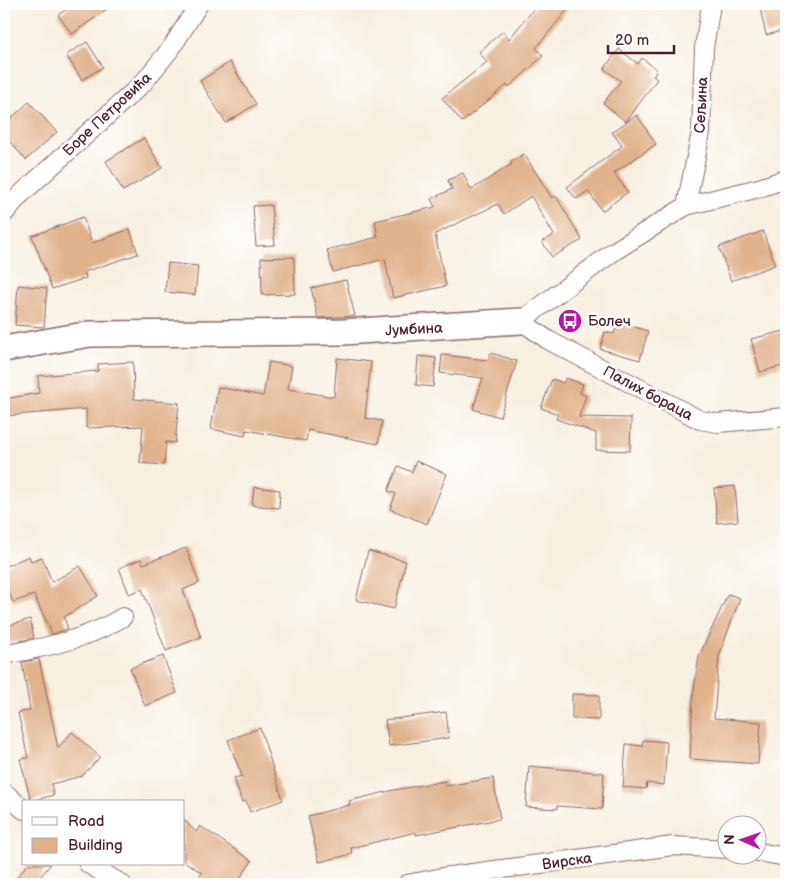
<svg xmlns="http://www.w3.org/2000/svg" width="790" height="888" font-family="'Balsamiq Sans',sans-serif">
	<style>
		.building { fill: #e0b28c }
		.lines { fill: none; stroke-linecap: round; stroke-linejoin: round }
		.street-casing { stroke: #87686a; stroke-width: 20 }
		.secondary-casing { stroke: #87686a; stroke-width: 28 }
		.street { stroke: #fff; stroke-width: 18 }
		.secondary { stroke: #fff; stroke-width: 25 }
		.labels { text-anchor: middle; stroke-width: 5; stroke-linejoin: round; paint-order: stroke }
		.street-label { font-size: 15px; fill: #4a1f2b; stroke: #fff }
		.poi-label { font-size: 15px; fill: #4a1f2b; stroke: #fff; text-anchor: start }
	</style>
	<rect width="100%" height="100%" fill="#fff"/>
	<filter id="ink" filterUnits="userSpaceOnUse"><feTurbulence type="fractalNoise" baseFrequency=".02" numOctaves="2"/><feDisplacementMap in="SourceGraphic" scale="10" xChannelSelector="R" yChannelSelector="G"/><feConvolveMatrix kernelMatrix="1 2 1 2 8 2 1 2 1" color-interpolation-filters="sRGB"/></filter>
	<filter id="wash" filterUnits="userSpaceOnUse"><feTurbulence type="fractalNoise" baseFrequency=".0096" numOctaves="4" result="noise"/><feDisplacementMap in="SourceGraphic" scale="20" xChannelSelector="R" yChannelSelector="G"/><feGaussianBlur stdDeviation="1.12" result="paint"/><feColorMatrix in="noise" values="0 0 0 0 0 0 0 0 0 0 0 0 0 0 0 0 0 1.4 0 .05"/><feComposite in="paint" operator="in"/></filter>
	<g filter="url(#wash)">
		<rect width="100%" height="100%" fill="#f7efe0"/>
		<g id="blocks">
			<g class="building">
				<polygon points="74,4 114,4 72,34 58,15"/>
				<polygon points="538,4 572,4 536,48 543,56 509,87 507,85 462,122 442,98 487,62 479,52 503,31 509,39"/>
				<polygon points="759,4 786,4 786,30 766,35"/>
				<polygon points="87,42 103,67 82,80 66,55"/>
				<polygon points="619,49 638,64 642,58 657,70 653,76 657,79 626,122 603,103 621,81 604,69"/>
				<polygon points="230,62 256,104 226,123 200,81"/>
				<polygon points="29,102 57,132 26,160 4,135 4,125"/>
				<polygon points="637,115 656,144 614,173 628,192 602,211 588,191 576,199 567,187 622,146 612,132"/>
				<polygon points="144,138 162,168 123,191 106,161"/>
				<polygon points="524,154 552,198 556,196 582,240 552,257 542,242 554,235 531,196 504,214 498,204 435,234 446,286 393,298 385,259 333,272 327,250 378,237 375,221 435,207 431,199 452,189 448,180 463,173 471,190 512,164 511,162"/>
				<polygon points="271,205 275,245 256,246 253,206"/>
				<polygon points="83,217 92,243 130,229 138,254 84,272 86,278 52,289 32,236"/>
				<polygon points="763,231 775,265 731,281 719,247"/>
				<polygon points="294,257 295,294 262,295 261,258"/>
				<polygon points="168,263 198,266 195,295 165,292"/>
				<polygon points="346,280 355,316 318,318 311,288"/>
				<polygon points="18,285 47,288 44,327 15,325"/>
				<polygon points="617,322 648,331 640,360 600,349 605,332 614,334"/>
				<polygon points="784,331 786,341 786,365 760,372 751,339"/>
				<polygon points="491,353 517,361 500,417 473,409 483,378 440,373 442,355 488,360"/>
				<polygon points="418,356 436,358 433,387 416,385"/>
				<polygon points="337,358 371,362 365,418 382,421 378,444 308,430 306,441 246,430 245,436 211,429 218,387 263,396 269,362 292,366 288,389 334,397"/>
				<polygon points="133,362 134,399 179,403 175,443 166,442 164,465 140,463 143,426 86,428 86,409 4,416 4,399 39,393 38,376 98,371 98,364"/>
				<polygon points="565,378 583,384 580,393 586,396 579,417 631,418 630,451 596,450 596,433 556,419 558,414 541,408 552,379 564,383"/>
				<polygon points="416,461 447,474 427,524 390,509 396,494 388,491 398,466 412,472"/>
				<polygon points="735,486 738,521 717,523 714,488"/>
				<polygon points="254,487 280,490 279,508 252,505"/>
				<polygon points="186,548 199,583 183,590 201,637 166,651 142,589 129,594 119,568 141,559 143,564"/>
				<polygon points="368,551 406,561 394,609 356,600"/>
				<polygon points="29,556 31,561 42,557 52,582 80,566 98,596 64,617 68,629 52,634 34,595 13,602 4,581 4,567"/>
				<polygon points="728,594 740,598 719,656 714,718 761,722 758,764 690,759 693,696 699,656"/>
				<polygon points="30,619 34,638 9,643 4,627"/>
				<polygon points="163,656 177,693 145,706 130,668"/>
				<polygon points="39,659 58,748 72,732 100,757 82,776 51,784 54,795 31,801 20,759 28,758 18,713 30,710 22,662"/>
				<polygon points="572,694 599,695 599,720 572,719"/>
				<polygon points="446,712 449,738 389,746 385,720"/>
				<polygon points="260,728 283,800 250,812 246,801 242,802 234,778 242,776 228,740"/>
				<polygon points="643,740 667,742 664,785 647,783 646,789 623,787 626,744 642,746"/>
				<polygon points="529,766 604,773 602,809 557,806 557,809 526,807"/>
				<polygon points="493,778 500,819 416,835 416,832 351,848 352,854 319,862 308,816 350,805 349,801 394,790 445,781 446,786"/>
				<polygon points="184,820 196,832 200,826 252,861 236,884 210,884 199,877 202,873 184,861"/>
				<polygon points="28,864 51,864 34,884 11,884"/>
			</g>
		</g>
	</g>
	<g filter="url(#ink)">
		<use href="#blocks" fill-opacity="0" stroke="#87686a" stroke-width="1"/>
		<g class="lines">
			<g class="street-casing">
				<g id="street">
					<polyline points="786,179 759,188 686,206 613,252 521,321 548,340 700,420 718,423 786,417"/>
					<polyline points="686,206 701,132 704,48 711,4"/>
					<polyline points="4,214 19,196 143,83 172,47 199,4"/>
					<path d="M4,655C46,647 86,640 123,617"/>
					<polyline points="4,792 24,810"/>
					<polyline points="758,852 786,857"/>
					<polyline points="88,864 122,884"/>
					<polyline points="407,884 443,877 673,846 728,849"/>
				</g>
			</g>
			<g class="secondary-casing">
				<polyline id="secondary" points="4,349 90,334 343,332 521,321"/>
			</g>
			<use href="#street" class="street"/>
			<use href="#secondary" class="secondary"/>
		</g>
	</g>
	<defs>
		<g id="bus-disc" transform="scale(1.25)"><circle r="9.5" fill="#b5179e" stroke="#fff"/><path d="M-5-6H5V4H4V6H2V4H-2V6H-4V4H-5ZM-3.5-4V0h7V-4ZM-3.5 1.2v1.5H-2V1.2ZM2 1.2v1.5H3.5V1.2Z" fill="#fff"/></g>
	</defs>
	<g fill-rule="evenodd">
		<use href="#bus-disc" x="570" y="321"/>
	</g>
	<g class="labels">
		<g class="street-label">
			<text transform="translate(701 105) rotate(-87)" y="5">Сељина</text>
			<text transform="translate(107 114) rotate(-43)" y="5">Боре Петровића</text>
			<text transform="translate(414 329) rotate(-3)" y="5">Јумбина</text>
			<text transform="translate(648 393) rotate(28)" y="5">Палих бораца</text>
			<text transform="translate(567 861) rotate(-8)" y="5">Вирска</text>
		</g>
		<g class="poi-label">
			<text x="588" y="326">Болеч</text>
		</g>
	</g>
	<rect width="790" height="888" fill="none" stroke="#fff" stroke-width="20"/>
	<rect x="22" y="800" width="162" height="65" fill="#ffffff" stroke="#b7a5aa"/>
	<rect x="32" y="817" width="25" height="8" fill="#ffffff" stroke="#b7a5aa"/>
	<text x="68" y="826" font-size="15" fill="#4a1f2b">Road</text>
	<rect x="32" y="838" width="25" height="15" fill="#e0b28c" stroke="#b7a5aa"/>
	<text x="68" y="850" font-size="15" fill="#4a1f2b">Building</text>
	<g transform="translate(742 840) rotate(272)"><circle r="24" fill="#ffffff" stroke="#b7a5aa"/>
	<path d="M0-4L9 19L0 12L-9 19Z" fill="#b5179e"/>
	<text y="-8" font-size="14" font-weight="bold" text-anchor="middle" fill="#4a1f2b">N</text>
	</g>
	<path d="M608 45v8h66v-8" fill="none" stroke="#4a1f2b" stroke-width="2.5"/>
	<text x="615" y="45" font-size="15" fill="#4a1f2b" stroke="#ffffff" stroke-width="4" paint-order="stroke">20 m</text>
</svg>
